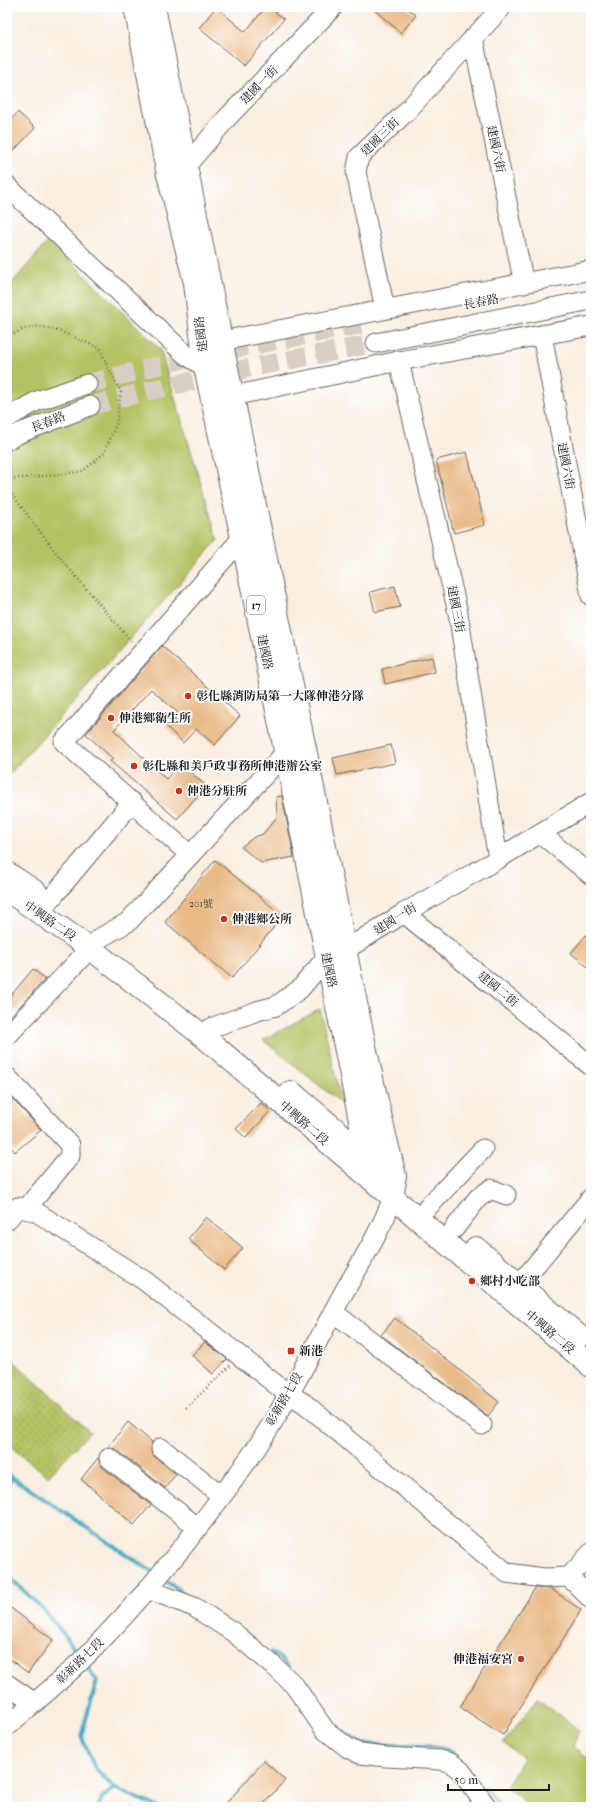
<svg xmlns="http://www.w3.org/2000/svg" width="598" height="1814" font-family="'IM FELL French Canon','Noto Serif TC',serif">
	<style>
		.grass { fill: url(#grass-dots); stroke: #686f40 }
		.park { fill: #b5c264; stroke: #686f40 }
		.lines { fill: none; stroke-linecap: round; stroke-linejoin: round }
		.stream { stroke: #42aac2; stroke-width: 4 }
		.building { fill: #e9ba87 }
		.minor-tunnel { stroke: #d8cec3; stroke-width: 19; stroke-dasharray: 19 10; stroke-linecap: butt }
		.minor-casing { stroke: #696661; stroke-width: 21 }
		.major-casing { stroke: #696661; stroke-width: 24 }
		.path { stroke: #696661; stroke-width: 2.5; stroke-dasharray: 1 3; stroke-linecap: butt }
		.minor { stroke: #fff; stroke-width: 19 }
		.major { stroke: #fff; stroke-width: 22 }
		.poi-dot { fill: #c8321e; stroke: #fff; stroke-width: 1.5 }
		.labels { text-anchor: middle; stroke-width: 3.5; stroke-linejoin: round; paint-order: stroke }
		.number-label { font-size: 10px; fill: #4f4437 }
		.shield { fill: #fff; stroke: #606060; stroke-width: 1 }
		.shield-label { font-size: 11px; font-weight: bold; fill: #1c1c1c }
		.street-label { font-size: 12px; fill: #1c1c1c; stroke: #fff }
		.poi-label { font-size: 12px; font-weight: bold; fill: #1c1c1c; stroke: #fff; text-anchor: start }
	</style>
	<defs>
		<pattern id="grass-dots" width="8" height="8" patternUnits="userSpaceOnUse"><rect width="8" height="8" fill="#b5c264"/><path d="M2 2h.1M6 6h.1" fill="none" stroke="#9ba656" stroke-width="1.8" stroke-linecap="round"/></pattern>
	</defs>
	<rect width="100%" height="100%" fill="#fff"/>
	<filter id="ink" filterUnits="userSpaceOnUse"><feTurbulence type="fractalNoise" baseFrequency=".025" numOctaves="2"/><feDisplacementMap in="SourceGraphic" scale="8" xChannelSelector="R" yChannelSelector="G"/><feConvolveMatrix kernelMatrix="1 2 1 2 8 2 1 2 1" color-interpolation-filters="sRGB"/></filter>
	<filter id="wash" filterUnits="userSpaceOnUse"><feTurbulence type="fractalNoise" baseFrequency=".012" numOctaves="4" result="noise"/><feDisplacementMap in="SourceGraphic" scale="16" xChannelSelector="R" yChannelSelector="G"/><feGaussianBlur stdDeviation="0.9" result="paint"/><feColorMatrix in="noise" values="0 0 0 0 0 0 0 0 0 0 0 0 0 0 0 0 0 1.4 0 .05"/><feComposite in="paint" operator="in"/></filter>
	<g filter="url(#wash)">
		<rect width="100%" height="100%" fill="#f9eee0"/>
		<polygon class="grass" points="7,1355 90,1432 48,1476 7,1444"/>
		<g class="park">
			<polygon points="49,240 160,349 218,540 7,777 7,289"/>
			<polygon points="320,1009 342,1104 263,1040"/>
			<polygon points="538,1698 579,1730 573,1746 591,1760 591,1807 531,1807 506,1787 523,1758 503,1743"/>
		</g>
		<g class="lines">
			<g class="stream">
				<polyline points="7,1474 154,1573"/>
				<polyline points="7,1485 12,1477"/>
				<path d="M7,1576C35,1599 59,1626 79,1655"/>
				<polyline points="163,1579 187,1596"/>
				<polyline points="271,1652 281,1659 288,1667"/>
				<polyline points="85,1664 97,1681 81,1736 95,1768 114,1788"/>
				<polyline points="326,1715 337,1728 362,1744 427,1746 449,1750 456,1757"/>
				<polyline points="485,1789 501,1807"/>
				<polyline points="98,1807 102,1798 114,1788 158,1807"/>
			</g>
		</g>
		<g id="blocks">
			<g class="building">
				<polygon points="216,7 245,32 266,7 269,7 284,19 244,66 199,28"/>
				<polygon points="371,7 406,7 416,15 401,33"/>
				<polygon points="18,112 35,128 7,158 7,124"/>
				<polygon points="467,452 485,525 454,533 436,460"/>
				<polygon points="395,586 400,607 375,612 370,592"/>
				<polygon points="162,646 240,716 215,745 196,729 183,743 166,726 178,713 151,689 114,730 166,779 180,763 206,786 177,819 110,761 113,759 86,734"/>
				<polygon points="432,657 435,672 385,684 382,669"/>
				<polygon points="391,745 395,763 337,775 333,758"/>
				<polygon points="282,796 294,857 261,863 241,847 254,837 263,834 277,817 276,797"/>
				<polygon points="215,860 283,916 232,978 165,922"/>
				<polygon points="591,929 591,970 571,953"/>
				<polygon points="33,969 45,979 7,1020 7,1000"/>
				<polygon points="7,1093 41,1130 15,1152 7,1142"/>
				<polygon points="261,1103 270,1111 246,1138 236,1129"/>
				<polygon points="206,1217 243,1248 224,1270 188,1239"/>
				<polygon points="395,1318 499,1402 488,1416 381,1335"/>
				<polygon points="205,1342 227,1359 213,1374 192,1355"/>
				<polygon points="128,1422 152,1442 151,1452 154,1456 176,1474 165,1488 116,1449 107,1448"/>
				<polygon points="98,1458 102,1467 151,1505 134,1525 81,1479"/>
				<polygon points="535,1588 551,1589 581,1610 503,1735 460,1707"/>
				<polygon points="7,1605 53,1640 28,1673 7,1657"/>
				<polygon points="264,1761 285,1780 261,1807 223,1807"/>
			</g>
		</g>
	</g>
	<g filter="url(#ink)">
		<use href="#blocks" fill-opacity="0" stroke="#696661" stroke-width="1"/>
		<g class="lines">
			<g class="minor-tunnel">
				<polyline points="87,384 191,357 370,323"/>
				<polyline points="90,406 143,392 254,367 376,343"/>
			</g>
			<g class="minor-casing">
				<g id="minor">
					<polyline points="473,38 524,284"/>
					<polyline points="186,166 227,118 333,7"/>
					<polyline points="7,186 186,355 205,367 221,341 591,270"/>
					<polyline points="385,309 356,172 359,157 406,112 502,7"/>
					<polyline points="542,335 591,596"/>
					<polyline points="376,343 591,300"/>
					<polyline points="399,361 458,613 498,859"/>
					<polyline points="222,386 232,396 399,361 591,326"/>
					<polyline points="7,418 37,401 87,384"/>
					<polyline points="7,440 20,433 90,406"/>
					<polyline points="540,833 591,875"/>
					<polyline points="190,855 64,742 242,538"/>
					<polyline points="39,913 132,802"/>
					<polyline points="404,913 591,1066"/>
					<polyline points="7,1036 100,938 128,922 286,752"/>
					<polyline points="203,1036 211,1028 257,1011 276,1006 300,989 326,958 345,950 404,913 498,859 591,802"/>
					<polyline points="7,1077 70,1145 70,1156 26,1209"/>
					<polyline points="428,1207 483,1149"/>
					<polyline points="7,1220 18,1207 36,1212 145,1281 288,1394 304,1403 507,1573 544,1578 569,1577"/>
					<polyline points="454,1229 478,1198 491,1189 506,1195"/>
					<polyline points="509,1297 591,1198"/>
					<polyline points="333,1312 482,1425"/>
					<polyline points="161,1448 221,1495"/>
					<polyline points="109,1458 197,1527"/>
					<polyline points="591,1553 569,1577 591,1599"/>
					<polyline points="147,1589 194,1607 233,1632 274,1666 294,1685 325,1730 348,1748 360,1754 386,1757 441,1760 451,1763 461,1771 487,1807"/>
					<polyline points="7,1684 35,1703"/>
					<path d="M7,1726C37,1701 68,1675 95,1647C153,1587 210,1515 257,1447C288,1400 314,1348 340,1299C358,1267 390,1218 396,1184"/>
				</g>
			</g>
			<g class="major-casing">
				<g id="major">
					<polyline points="135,7 167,170 195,283 205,367 242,538 361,1125 393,1198"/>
					<path d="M154,7C206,266 258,524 312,783C339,914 362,1046 395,1176"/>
					<polyline points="7,873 36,892"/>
					<polyline points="7,890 91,949 203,1036 591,1366"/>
					<polyline points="291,1092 375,1163"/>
					<polyline points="476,1248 579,1336"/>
				</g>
			</g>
			<g class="path">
				<path d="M7,338C15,333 24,328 33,327C50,324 84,342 100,348L108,368L121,392L116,425L104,453L83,471L56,475L7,479"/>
				<polyline points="7,488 61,559 131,641"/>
				<polyline points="186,1408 230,1366"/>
			</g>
			<use href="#minor" class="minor"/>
			<use href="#major" class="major"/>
		</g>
	</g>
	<g class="poi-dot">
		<circle cx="188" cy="696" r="4"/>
		<circle cx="111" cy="718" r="4"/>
		<circle cx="134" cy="766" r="4"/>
		<circle cx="179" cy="791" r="4"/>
		<circle cx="224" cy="919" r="4"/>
		<circle cx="472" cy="1281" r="4"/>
		<rect x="287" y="1347" width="8" height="8" rx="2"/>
		<circle cx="521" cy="1659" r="4"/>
	</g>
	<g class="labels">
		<g class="number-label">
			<text x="201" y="907">201號</text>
		</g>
		<rect class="shield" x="247" y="596" width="18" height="18" rx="3"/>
		<g class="shield-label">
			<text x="256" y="609">17</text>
		</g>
		<g class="street-label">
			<text transform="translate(259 85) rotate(-46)" y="4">建國一街</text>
			<text transform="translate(380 137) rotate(-45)" y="4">建國三街</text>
			<text transform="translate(496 149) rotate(78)" y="4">建國六街</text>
			<text transform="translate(481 302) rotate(-11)" y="4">長春路</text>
			<text transform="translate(201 334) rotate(-97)" y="4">建國路</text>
			<text transform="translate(48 422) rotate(-21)" y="4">長春路</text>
			<text transform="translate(566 466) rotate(79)" y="4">建國六街</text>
			<text transform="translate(456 609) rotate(79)" y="4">建國三街</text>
			<text transform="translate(265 652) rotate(78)" y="4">建國路</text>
			<text transform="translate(395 919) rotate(-32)" y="4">建國一街</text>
			<text transform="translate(50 921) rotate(35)" y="4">中興路二段</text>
			<text transform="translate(329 970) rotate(78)" y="4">建國路</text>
			<text transform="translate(498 989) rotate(39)" y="4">建國二街</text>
			<text transform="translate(304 1123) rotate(41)" y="4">中興路二段</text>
			<text transform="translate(550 1332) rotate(40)" y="4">中興路二段</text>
			<text transform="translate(284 1399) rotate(-60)" y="4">彰新路七段</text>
			<text transform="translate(80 1661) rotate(-44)" y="4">彰新路七段</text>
		</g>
		<g class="poi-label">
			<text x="196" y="700">彰化縣消防局第一大隊伸港分隊</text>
			<text x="119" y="722">伸港鄉衛生所</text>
			<text x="142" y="770">彰化縣和美戶政事務所伸港辦公室</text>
			<text x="187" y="795">伸港分駐所</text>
			<text x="232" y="923">伸港鄉公所</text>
			<text x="480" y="1285">鄉村小吃部</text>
			<text x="299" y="1355">新港</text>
			<text x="513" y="1663" text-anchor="end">伸港福安宮</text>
		</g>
	</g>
	<rect width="598" height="1814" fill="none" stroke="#fff" stroke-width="24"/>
	<path d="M448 1784v6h101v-6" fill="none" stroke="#1c1c1c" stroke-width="2"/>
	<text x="454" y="1784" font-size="12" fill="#1c1c1c" stroke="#ffffff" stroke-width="3" paint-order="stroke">50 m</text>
</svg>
